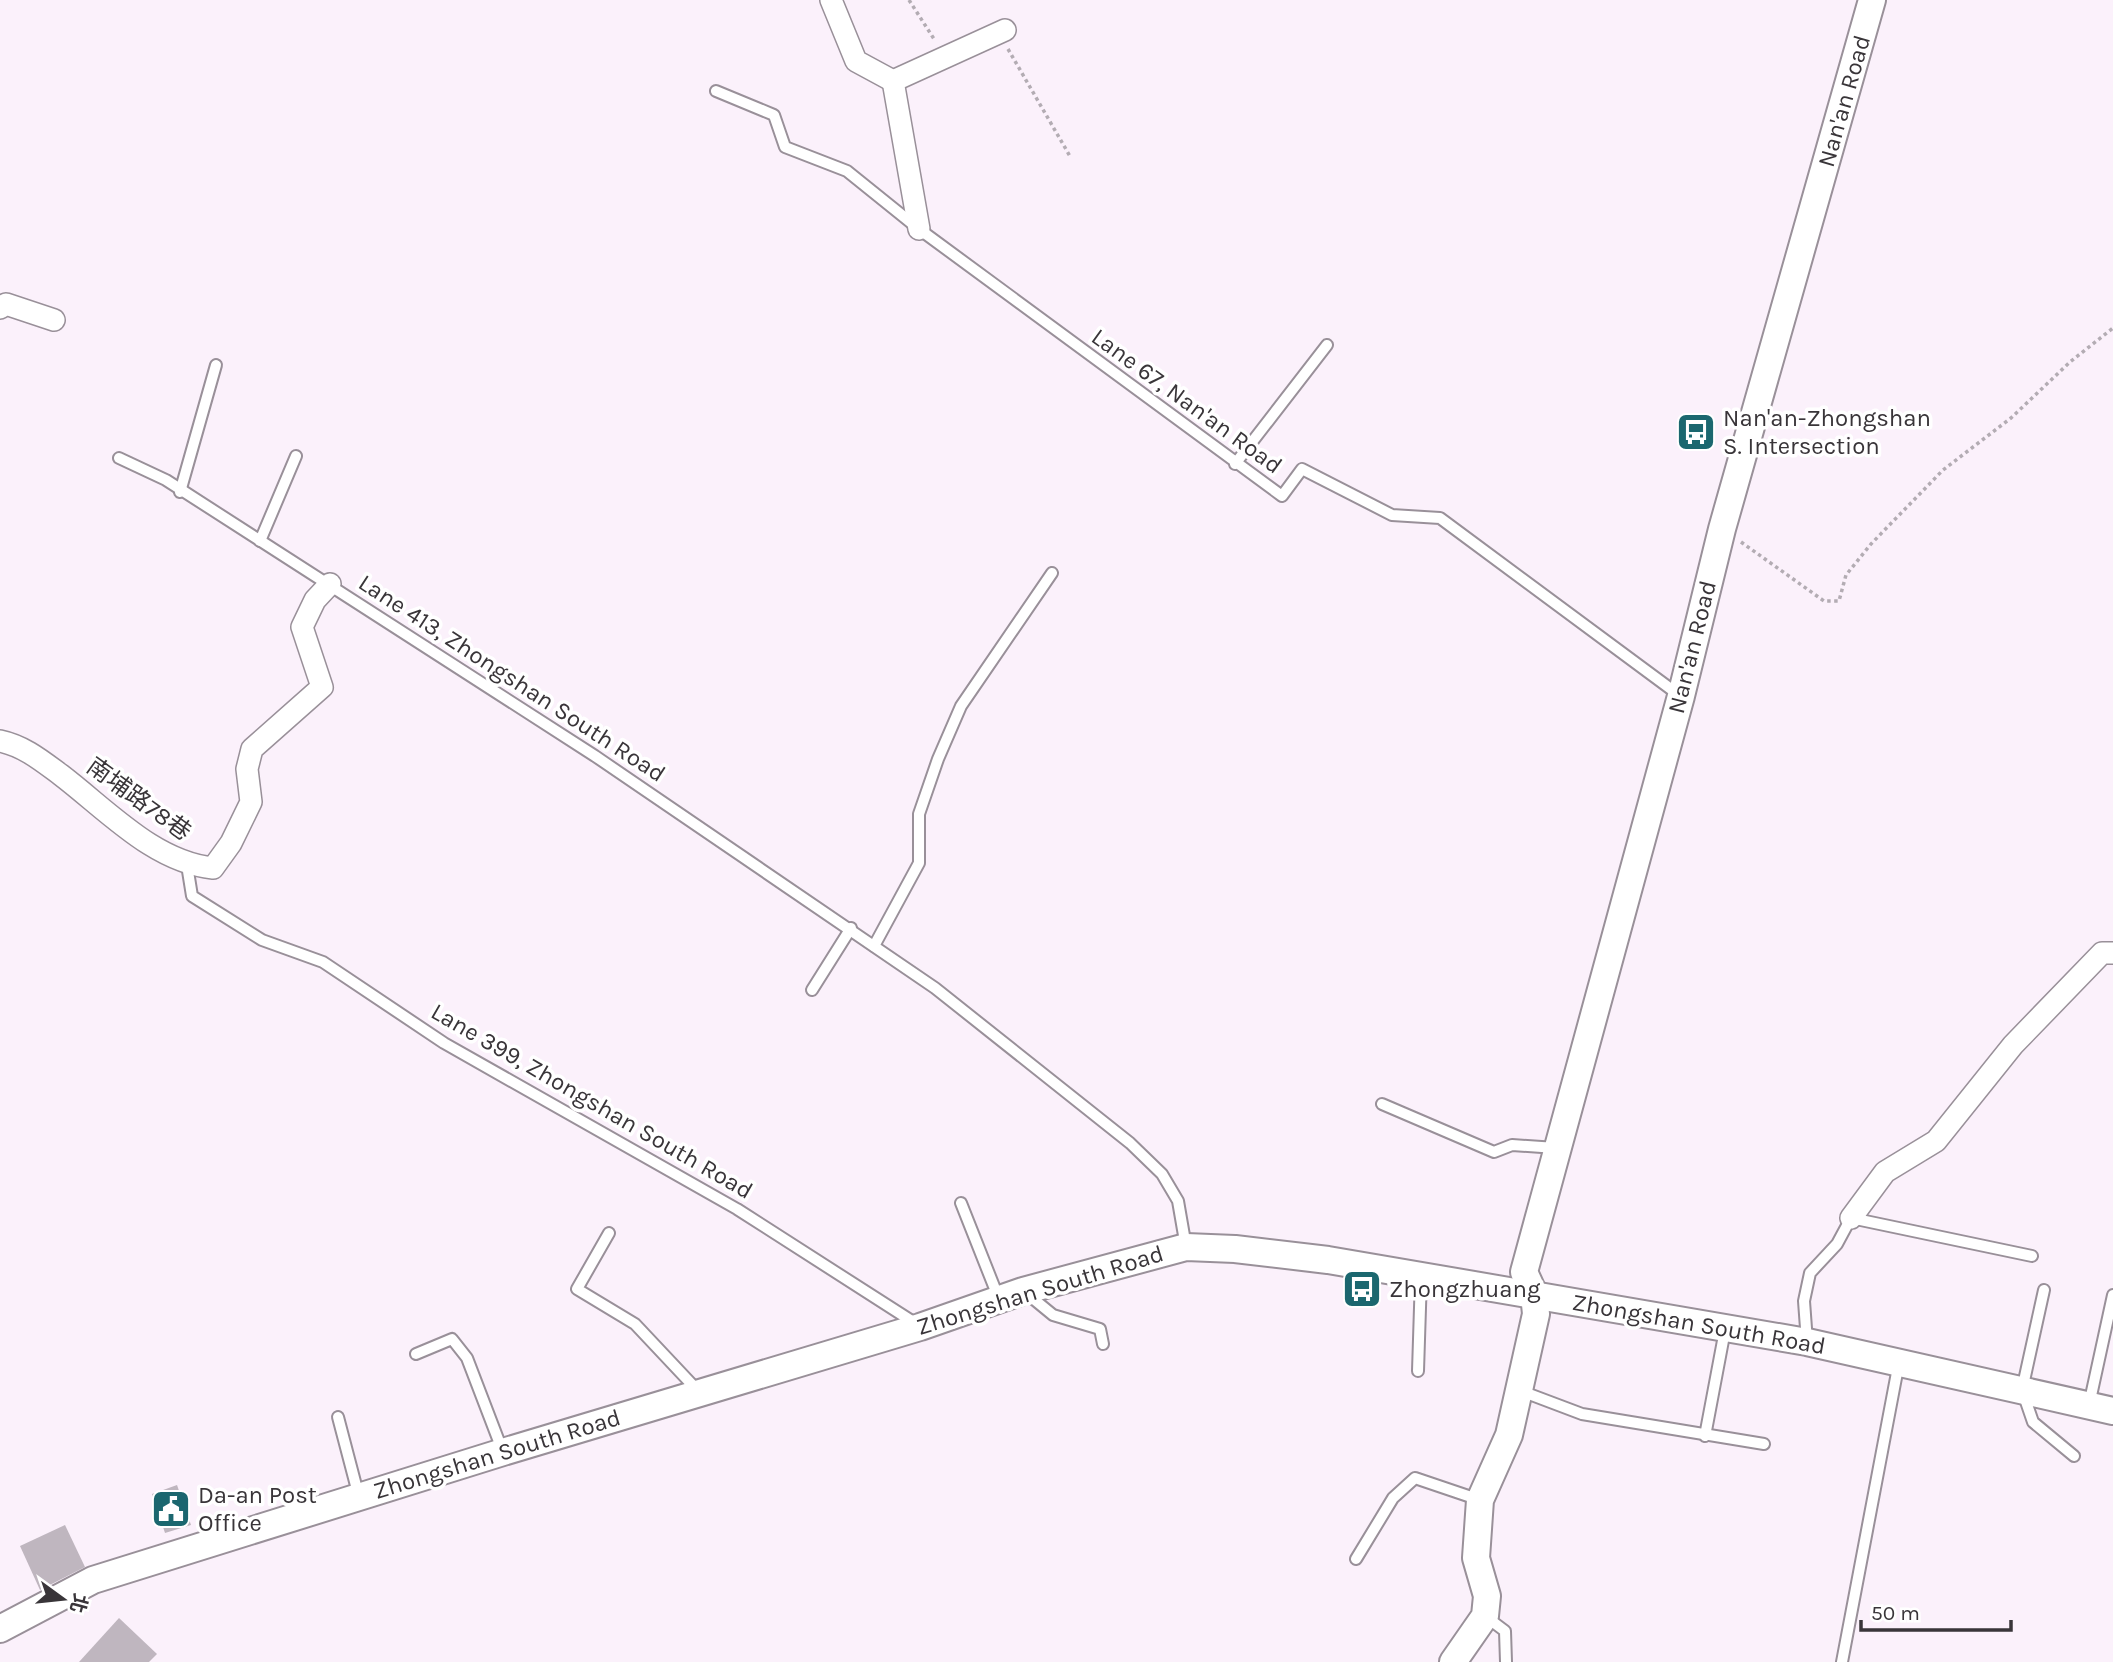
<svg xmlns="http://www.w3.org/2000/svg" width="2113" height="1662" font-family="Karla,'Noto Sans TC',sans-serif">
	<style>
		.building { fill: #bfb6bf }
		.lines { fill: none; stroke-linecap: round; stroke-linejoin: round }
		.service-casing { stroke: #999099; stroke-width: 14 }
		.minor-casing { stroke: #999099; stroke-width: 24 }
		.tertiary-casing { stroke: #999099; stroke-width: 30 }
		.path { stroke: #b3acb3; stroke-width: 3.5; stroke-dasharray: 3.5 3.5; stroke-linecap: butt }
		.service { stroke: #fff; stroke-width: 10 }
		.minor { stroke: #fff; stroke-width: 21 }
		.tertiary { stroke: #fff; stroke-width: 26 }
		.labels { text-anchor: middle; stroke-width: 7; stroke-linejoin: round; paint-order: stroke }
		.street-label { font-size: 24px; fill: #393539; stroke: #fff }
		.poi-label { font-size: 24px; fill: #393539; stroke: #fff; text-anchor: start }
	</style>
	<rect width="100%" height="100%" fill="#fbf1fb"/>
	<g class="building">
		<polygon points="177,1485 191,1525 165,1533 152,1494"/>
		<polygon points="65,1525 85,1567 40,1590 20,1546"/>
		<polygon points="119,1618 157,1654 149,1662 79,1662"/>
	</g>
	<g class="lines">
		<g class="service-casing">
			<g id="service">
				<polyline points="716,91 774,115 785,147 847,171 919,229 1282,496 1302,469 1392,515 1440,518 1679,695"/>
				<polyline points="119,458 166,480 595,756 935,988 1130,1143 1162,1174 1178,1201 1186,1247"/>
				<polyline points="1235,464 1327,345"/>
				<polyline points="180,492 216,365"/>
				<polyline points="260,541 296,456"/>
				<polyline points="187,865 192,896 262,940 323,962 444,1043 737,1209 918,1325"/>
				<polyline points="874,946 919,863 919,814 938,759 961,706 1052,573"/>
				<polyline points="812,990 851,928"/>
				<polyline points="1382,1104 1494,1152 1512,1145 1556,1148"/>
				<polyline points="961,1203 999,1299"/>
				<polyline points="609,1233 577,1289 635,1324 699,1392"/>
				<polyline points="2044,1290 2022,1390 2033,1422 2074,1456"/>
				<polyline points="1025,1292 1053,1315 1100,1329 1103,1344"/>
				<polyline points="1807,1342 1804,1301 1810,1273 1837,1244 1851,1218 2032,1256"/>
				<polyline points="416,1354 452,1339 467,1358 503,1452"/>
				<polyline points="1418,1371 1421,1276"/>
				<polyline points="1521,1391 1582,1414 1764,1444"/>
				<polyline points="2089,1405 2113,1295"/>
				<polyline points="338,1417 359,1497"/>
				<polyline points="1705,1436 1725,1330"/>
				<polyline points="1356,1559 1393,1498 1415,1478 1480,1500"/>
				<polyline points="1485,1616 1505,1631 1506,1662"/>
				<polyline points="1842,1662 1899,1362"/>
			</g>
		</g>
		<g class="minor-casing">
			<g id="minor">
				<polyline points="831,0 856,61 893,81 1005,30"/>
				<polyline points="893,81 919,229"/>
				<polyline points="0,308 6,304 54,320"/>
				<path d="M0,741C24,746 42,761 61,775C107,810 154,862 213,868L231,843L251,802L247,769L252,749L322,687L302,627L315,600L330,584"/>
				<polyline points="1851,1218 1885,1172 1936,1141 2013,1045 2102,953 2113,953"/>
			</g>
		</g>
		<g class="tertiary-casing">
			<g id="tertiary">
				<polyline points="0,1629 93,1580 503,1452 920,1327 1023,1291 1186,1247 1235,1249 1328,1260 1807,1342 2113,1411"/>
				<polyline points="1453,1662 1485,1616 1487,1596 1476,1558 1480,1500 1509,1435 1536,1314 1534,1294 1524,1272 1681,696 1722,529 1872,0"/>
			</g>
		</g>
		<g class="path">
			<polyline points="909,0 934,39"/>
			<polyline points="1008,49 1071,158"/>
			<polyline points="1741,542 1824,601 1839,601 1846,575 1871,544 1943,470 2011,418 2070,362 2113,328"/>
		</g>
		<use href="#service" class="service"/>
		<use href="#minor" class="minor"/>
		<use href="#tertiary" class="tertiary"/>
	</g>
	<defs>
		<g id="bus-square" transform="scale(2.0125)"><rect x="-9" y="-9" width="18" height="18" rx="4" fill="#1b676f" stroke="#fff"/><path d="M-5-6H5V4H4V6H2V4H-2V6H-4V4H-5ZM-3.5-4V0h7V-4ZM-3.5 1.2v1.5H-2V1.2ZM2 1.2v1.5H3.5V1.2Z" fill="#fff"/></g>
		<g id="civic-square" transform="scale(2.0125)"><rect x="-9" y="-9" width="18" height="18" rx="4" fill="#1b676f" stroke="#fff"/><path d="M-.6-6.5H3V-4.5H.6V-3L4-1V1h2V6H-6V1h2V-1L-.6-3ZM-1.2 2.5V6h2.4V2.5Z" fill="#fff"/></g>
	</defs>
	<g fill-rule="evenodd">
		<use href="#bus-square" x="1696" y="432"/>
		<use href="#bus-square" x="1362" y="1289"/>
		<use href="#civic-square" x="171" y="1509"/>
	</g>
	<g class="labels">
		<g class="street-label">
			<text transform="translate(1844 101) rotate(-74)" y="8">Nan'an Road</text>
			<text transform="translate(1187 401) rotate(36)" y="8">Lane 67, Nan'an Road</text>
			<text transform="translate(1692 647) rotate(-76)" y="8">Nan'an Road</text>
			<text transform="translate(512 678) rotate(33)" y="8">Lane 413, Zhongshan South Road</text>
			<text transform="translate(139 799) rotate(36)" y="8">南埔路78巷</text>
			<text transform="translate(592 1101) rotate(30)" y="8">Lane 399, Zhongshan South Road</text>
			<text transform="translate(1040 1290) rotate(-17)" y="8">Zhongshan South Road</text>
			<text transform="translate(1699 1324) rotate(10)" y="8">Zhongshan South Road</text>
			<text transform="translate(497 1454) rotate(-17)" y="8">Zhongshan South Road</text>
		</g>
		<g class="poi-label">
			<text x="1723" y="426">Nan'an-Zhongshan<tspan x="1723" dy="28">S. Intersection</tspan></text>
			<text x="1389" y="1297">Zhongzhuang</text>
			<text x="198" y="1503">Da-an Post<tspan x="198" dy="28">Office</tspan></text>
		</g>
	</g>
	<g transform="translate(63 1599) rotate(105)" stroke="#ffffff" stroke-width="5" paint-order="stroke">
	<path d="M0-5L12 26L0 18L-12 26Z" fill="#393539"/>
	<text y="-10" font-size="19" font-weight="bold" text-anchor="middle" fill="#393539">北</text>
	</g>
	<path d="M1861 1620v10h150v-10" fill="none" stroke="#393539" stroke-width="3.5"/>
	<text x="1871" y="1620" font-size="21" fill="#393539" stroke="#ffffff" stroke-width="5" paint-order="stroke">50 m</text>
</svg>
